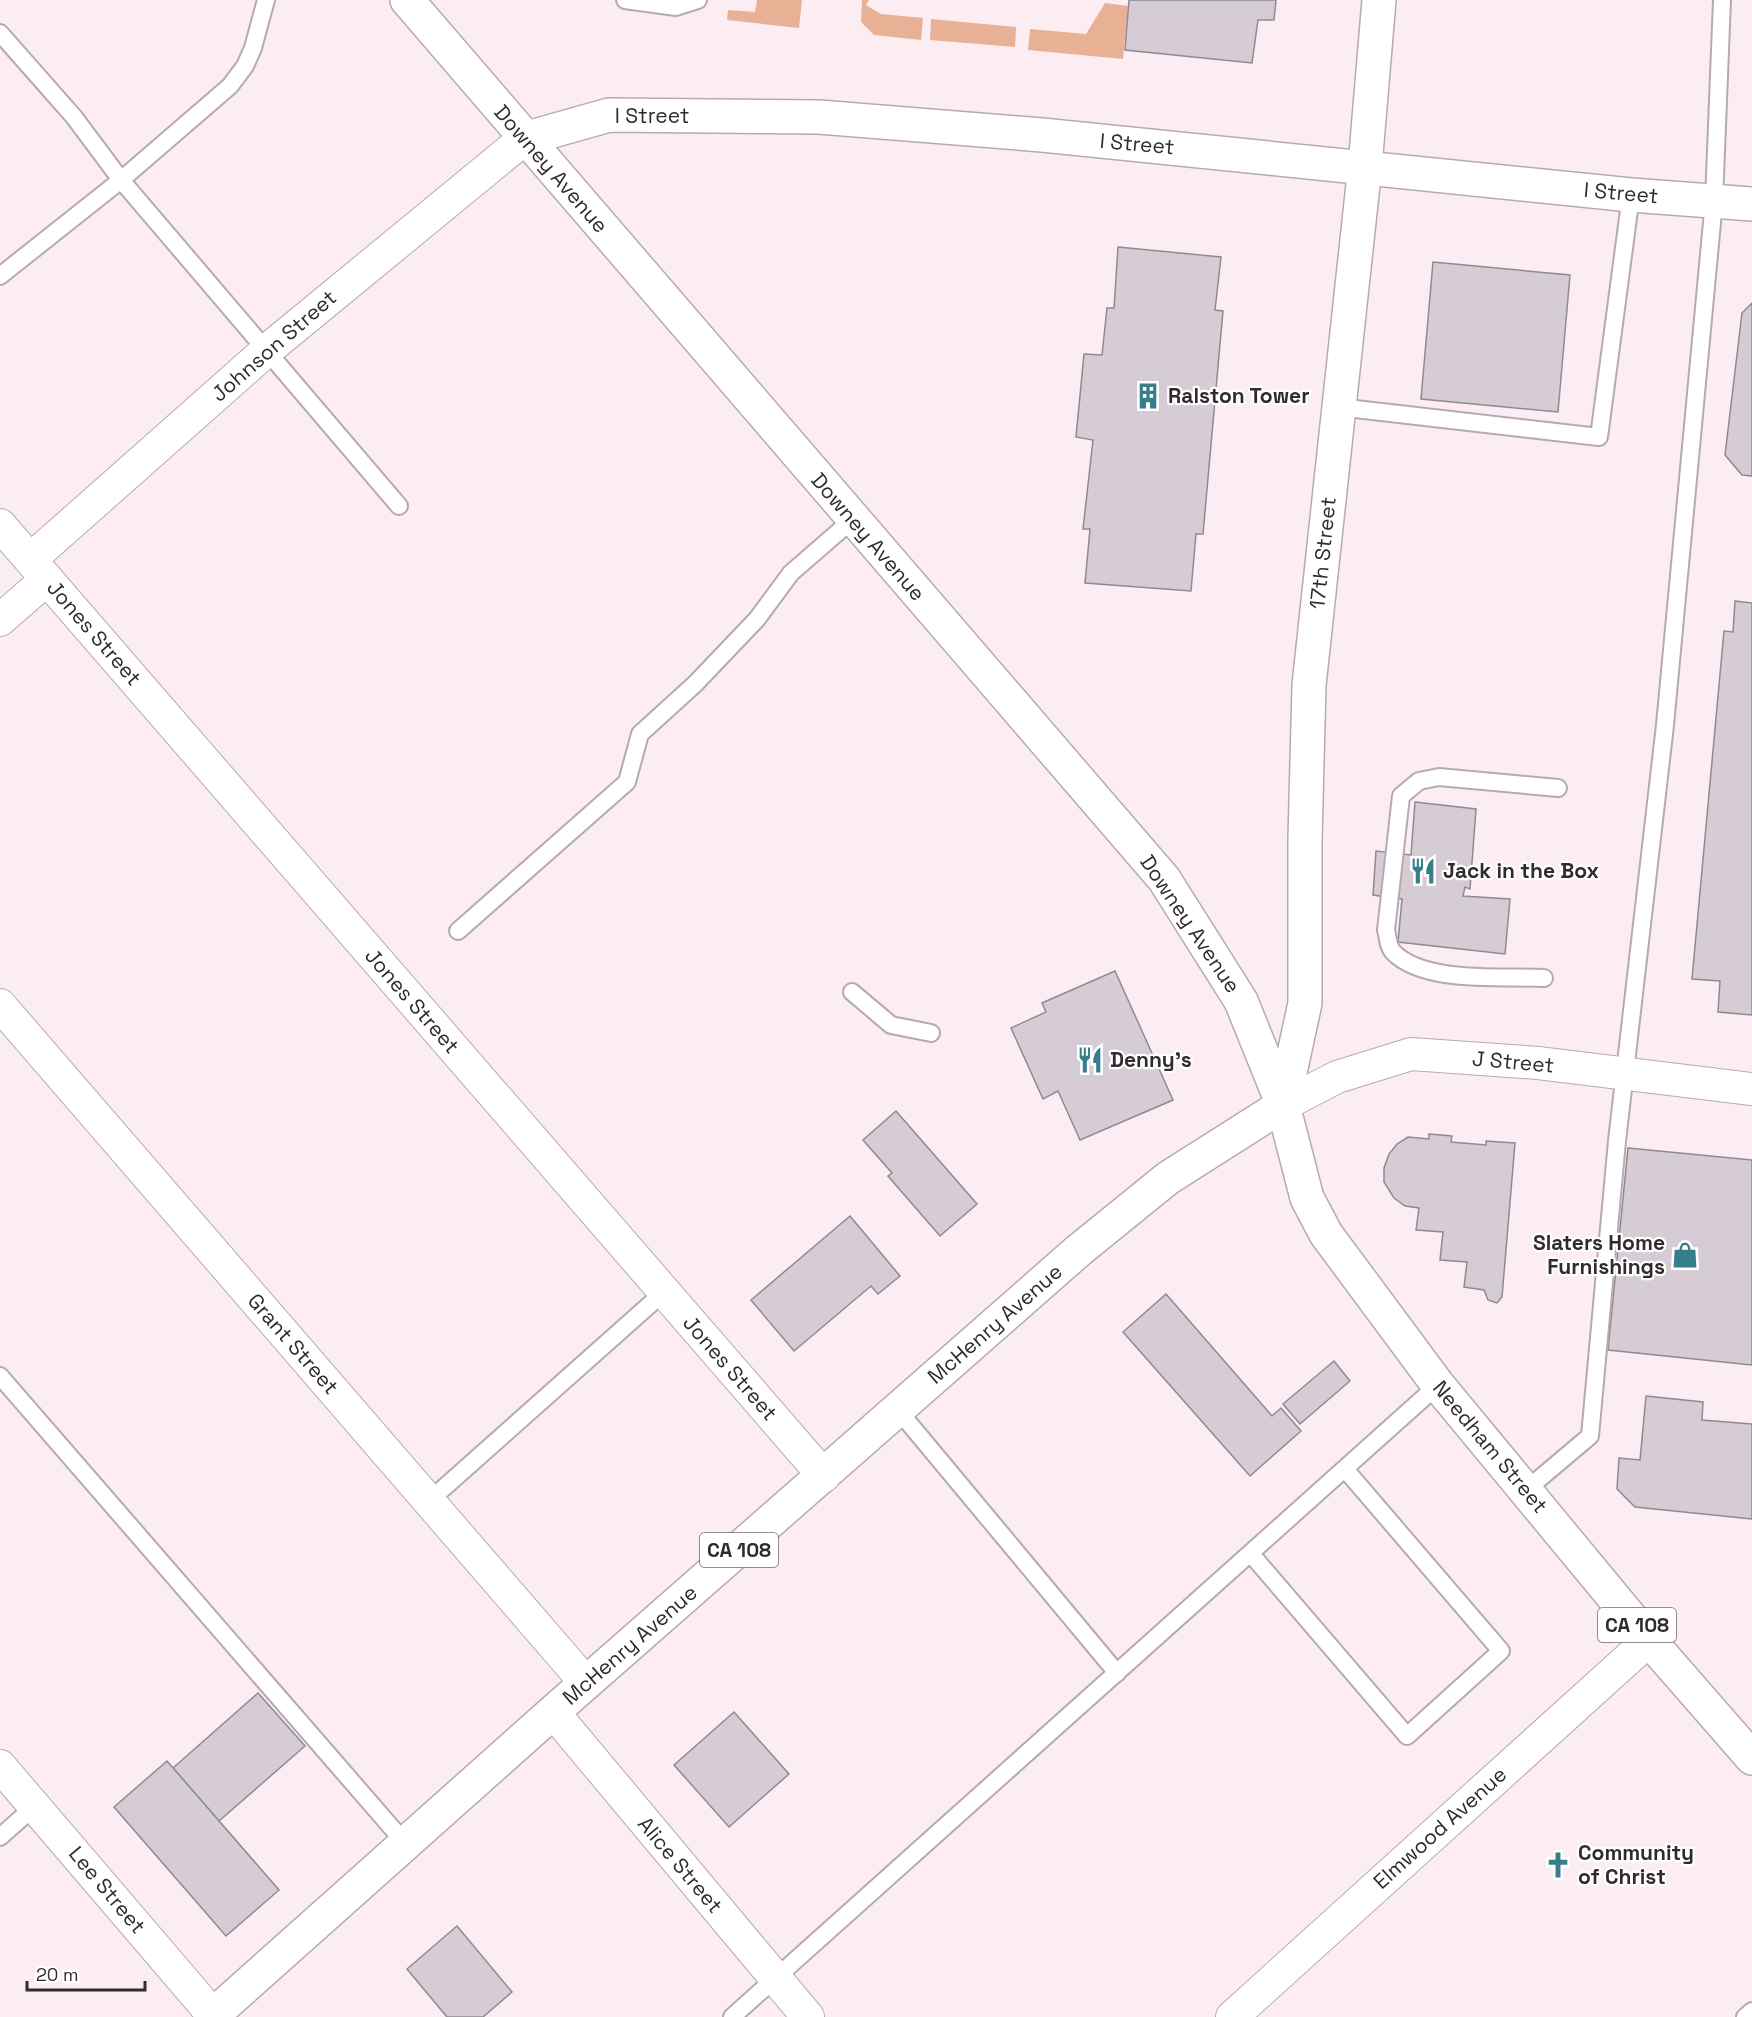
<svg xmlns="http://www.w3.org/2000/svg" width="1752" height="2017" font-family="'Space Grotesk',sans-serif">
	<style>
		.green { fill: #e8b094 }
		.building { fill: #d5ccd6; stroke: #918992; stroke-width: 1.5 }
		.lines { fill: none; stroke-linecap: round; stroke-linejoin: round }
		.lane-casing { stroke: #b7aaaf; stroke-width: 20 }
		.street-casing { stroke: #b7aaaf; stroke-width: 34 }
		.secondary-casing { stroke: #b7aaaf; stroke-width: 36 }
		.primary-casing { stroke: #b7aaaf; stroke-width: 36 }
		.lane { stroke: #fff; stroke-width: 16 }
		.street { stroke: #fff; stroke-width: 32 }
		.secondary { stroke: #fff; stroke-width: 33 }
		.primary { stroke: #fff; stroke-width: 33 }
		.labels { text-anchor: middle; stroke-width: 4.5; stroke-linejoin: round; paint-order: stroke }
		.shield { fill: #fff; stroke: #6e6b6c; stroke-width: 1.5 }
		.shield-label { font-size: 20px; font-weight: bold; fill: #302b2d }
		.street-label { font-size: 21px; fill: #302b2d; stroke: #fff }
		.poi-label { font-size: 21px; font-weight: bold; fill: #302b2d; stroke: #fff; text-anchor: start }
	</style>
	<rect width="100%" height="100%" fill="#fcedf3"/>
	<g class="green">
		<polygon points="757,0 802,0 799,28 727,20 728,10 755,12"/>
		<polygon points="862,0 869,0 866,5 881,14 923,18 921,40 874,35 861,22"/>
		<polygon points="1105,3 1128,6 1123,59 1028,50 1030,29 1086,34"/>
		<polygon points="931,19 1016,27 1015,47 930,40"/>
	</g>
	<g class="building">
		<polygon points="1129,0 1276,0 1274,20 1258,20 1252,63 1125,50"/>
		<polygon points="1118,247 1221,257 1215,310 1223,311 1203,534 1196,534 1191,591 1085,583 1090,529 1083,529 1093,440 1076,437 1084,354 1102,355 1107,308 1114,308"/>
		<polygon points="1433,262 1570,275 1558,412 1421,399"/>
		<polygon points="1752,303 1752,476 1742,475 1725,455 1742,313"/>
		<polygon points="1735,601 1752,603 1752,1015 1718,1012 1720,981 1692,979 1724,631 1733,632"/>
		<polygon points="1415,802 1476,809 1470,889 1465,887 1463,896 1510,899 1505,954 1398,942 1402,899 1373,895 1376,851 1411,855"/>
		<polygon points="1115,971 1173,1100 1080,1140 1058,1091 1043,1099 1011,1028 1046,1012 1042,1003"/>
		<polygon points="896,1111 977,1204 940,1236 888,1176 892,1173 863,1140"/>
		<polygon points="1429,1134 1452,1136 1451,1142 1486,1145 1486,1141 1515,1143 1502,1297 1497,1303 1488,1300 1484,1290 1464,1287 1467,1262 1440,1260 1443,1232 1416,1230 1419,1208 1405,1206 1394,1198 1384,1182 1384,1168 1389,1154 1397,1144 1408,1137 1429,1139"/>
		<polygon points="1628,1148 1752,1160 1752,1365 1608,1350"/>
		<polygon points="850,1216 900,1276 878,1294 871,1286 794,1351 751,1300"/>
		<polygon points="1166,1294 1272,1416 1281,1408 1301,1431 1250,1476 1123,1332"/>
		<polygon points="1334,1361 1350,1381 1300,1424 1283,1404"/>
		<polygon points="1646,1396 1703,1402 1702,1420 1752,1424 1752,1519 1635,1507 1617,1489 1619,1458 1640,1460"/>
		<polygon points="258,1693 305,1746 219,1821 173,1768"/>
		<polygon points="734,1712 789,1774 729,1827 674,1765"/>
		<polygon points="167,1761 279,1890 226,1936 114,1807"/>
		<polygon points="457,1926 512,1992 483,2017 447,2017 407,1969"/>
	</g>
	<g class="lines">
		<g class="lane-casing">
			<g id="lane">
				<polyline points="625,0 676,7 698,0"/>
				<polyline points="0,33 74,117 121,180 399,506"/>
				<polyline points="0,276 121,180 230,86 245,66 253,48 266,0"/>
				<polyline points="1338,407 1599,437 1631,195"/>
				<polyline points="458,931 627,782 640,734 695,684 757,619 791,573 852,520"/>
				<path d="M1544,978C1502,976 1424,984 1393,952C1388,947 1388,937 1386,930L1401,796L1419,781L1439,777L1558,788"/>
				<polyline points="852,992 891,1025 931,1033"/>
				<polyline points="0,1376 405,1843"/>
				<polyline points="898,1410 1117,1673"/>
				<polyline points="1526,1490 1590,1436 1617,1141 1665,725 1714,201 1722,0"/>
				<polyline points="429,1501 664,1292"/>
				<polyline points="1251,1554 1407,1736 1501,1651 1345,1469"/>
				<polyline points="0,1837 35,1806"/>
				<polyline points="732,2017 1438,1385"/>
				<polyline points="1745,2017 1752,2011"/>
			</g>
		</g>
		<g class="street-casing">
			<g id="street">
				<polyline points="0,525 824,1476"/>
				<polyline points="31,559 266,351 524,139"/>
				<polyline points="0,620 47,579"/>
				<polyline points="0,1005 586,1683"/>
				<polyline points="1283,1105 1337,1077 1411,1054 1538,1063 1752,1089"/>
				<polyline points="553,1712 808,2017"/>
				<polyline points="0,1766 213,2015"/>
				<polyline points="1232,2017 1649,1640"/>
			</g>
		</g>
		<g class="secondary-casing">
			<g id="secondary">
				<polyline points="407,0 1164,879 1241,1001 1283,1105"/>
				<polyline points="524,139 609,115 819,117 1042,135 1631,195 1752,204"/>
				<polyline points="1283,1105 1305,1003 1305,839 1309,685 1365,166 1379,0"/>
			</g>
		</g>
		<g class="primary-casing">
			<polyline id="primary" points="211,2017 553,1712 1078,1251 1168,1178 1283,1105 1307,1198 1326,1234 1438,1385 1649,1640 1752,1758"/>
		</g>
		<use href="#lane" class="lane"/>
		<use href="#street" class="street"/>
		<use href="#secondary" class="secondary"/>
		<use href="#primary" class="primary"/>
	</g>
	<defs>
		<g id="building-bare" transform="scale(2.07)"><path d="M-4-6H4V6H1V3H-1V6H-4ZM-2.5-4.3h1.7v1.8h-1.7ZM.8-4.3h1.7v1.8H.8ZM-2.5-1h1.7V.8h-1.7ZM.8-1h1.7V.8H.8Z" fill="#387e8a" stroke="#fff" stroke-width="2.5" paint-order="stroke"/></g>
		<g id="restaurant-bare" transform="scale(2.07)"><path d="M-5-6h1v4h1v-4h1v4h1v-4h1v5L-1.5 .5V6h-2V.5L-5-1ZM5-6V6H3V1.5H1.5Q1.5-4 5-6Z" fill="#387e8a" stroke="#fff" stroke-width="2.5" paint-order="stroke"/></g>
		<g id="shop-bare" transform="scale(2.07)"><path d="M-5-2.5h2.3a2.7 3.5 0 0 1 5.4 0H5L5.5 6h-11ZM-1.5-2.5h3a1.5 2.3 0 0 0-3 0Z" fill="#387e8a" stroke="#fff" stroke-width="2.5" paint-order="stroke"/></g>
		<g id="church-bare" transform="scale(2.07)"><path d="M-1.2-6h2.4v3.5h3.3v2.4h-3.3V6h-2.4V-.1h-3.3v-2.4h3.3Z" fill="#387e8a" stroke="#fff" stroke-width="2.5" paint-order="stroke"/></g>
	</defs>
	<g fill-rule="evenodd">
		<use href="#building-bare" x="1148" y="396"/>
		<use href="#restaurant-bare" x="1423" y="871"/>
		<use href="#restaurant-bare" x="1090" y="1060"/>
		<use href="#shop-bare" x="1685" y="1255"/>
		<use href="#church-bare" x="1558" y="1865"/>
	</g>
	<g class="labels">
		<g class="shield">
			<rect x="700" y="1533" width="78" height="34" rx="4.5"/>
			<rect x="1598" y="1608" width="78" height="34" rx="4.5"/>
		</g>
		<g class="shield-label">
			<text x="739" y="1557">CA 108</text>
			<text x="1637" y="1632">CA 108</text>
		</g>
		<g class="street-label">
			<text x="652" y="123">I Street</text>
			<text transform="translate(1137 144) rotate(5)" y="7">I Street</text>
			<text transform="translate(551 169) rotate(49)" y="7">Downey Avenue</text>
			<text transform="translate(1621 193) rotate(5)" y="7">I Street</text>
			<text transform="translate(274 346) rotate(-41)" y="7">Johnson Street</text>
			<text transform="translate(868 537) rotate(49)" y="7">Downey Avenue</text>
			<text transform="translate(1323 553) rotate(-84)" y="7">17th Street</text>
			<text transform="translate(94 633) rotate(49)" y="7">Jones Street</text>
			<text transform="translate(1190 924) rotate(56)" y="7">Downey Avenue</text>
			<text transform="translate(412 1001) rotate(49)" y="7">Jones Street</text>
			<text transform="translate(1513 1062) rotate(5)" y="7">J Street</text>
			<text transform="translate(995 1324) rotate(-41)" y="7">McHenry Avenue</text>
			<text transform="translate(293 1344) rotate(49)" y="7">Grant Street</text>
			<text transform="translate(730 1368) rotate(49)" y="7">Jones Street</text>
			<text transform="translate(1490 1447) rotate(50)" y="7">Needham Street</text>
			<text transform="translate(630 1645) rotate(-41)" y="7">McHenry Avenue</text>
			<text transform="translate(1440 1828) rotate(-42)" y="7">Elmwood Avenue</text>
			<text transform="translate(680 1865) rotate(50)" y="7">Alice Street</text>
			<text transform="translate(107 1890) rotate(50)" y="7">Lee Street</text>
		</g>
		<g class="poi-label">
			<text x="1168" y="403">Ralston Tower</text>
			<text x="1443" y="878">Jack in the Box</text>
			<text x="1110" y="1067">Denny's</text>
			<text x="1665" y="1250" text-anchor="end">Slaters Home<tspan x="1665" dy="24">Furnishings</tspan></text>
			<text x="1578" y="1860">Community<tspan x="1578" dy="24">of Christ</tspan></text>
		</g>
	</g>
	<path d="M27 1981v9h118v-9" fill="none" stroke="#302b2d" stroke-width="3"/>
	<text x="36" y="1981" font-size="18" fill="#302b2d" stroke="#ffffff" stroke-width="4.5" paint-order="stroke">20 m</text>
</svg>
